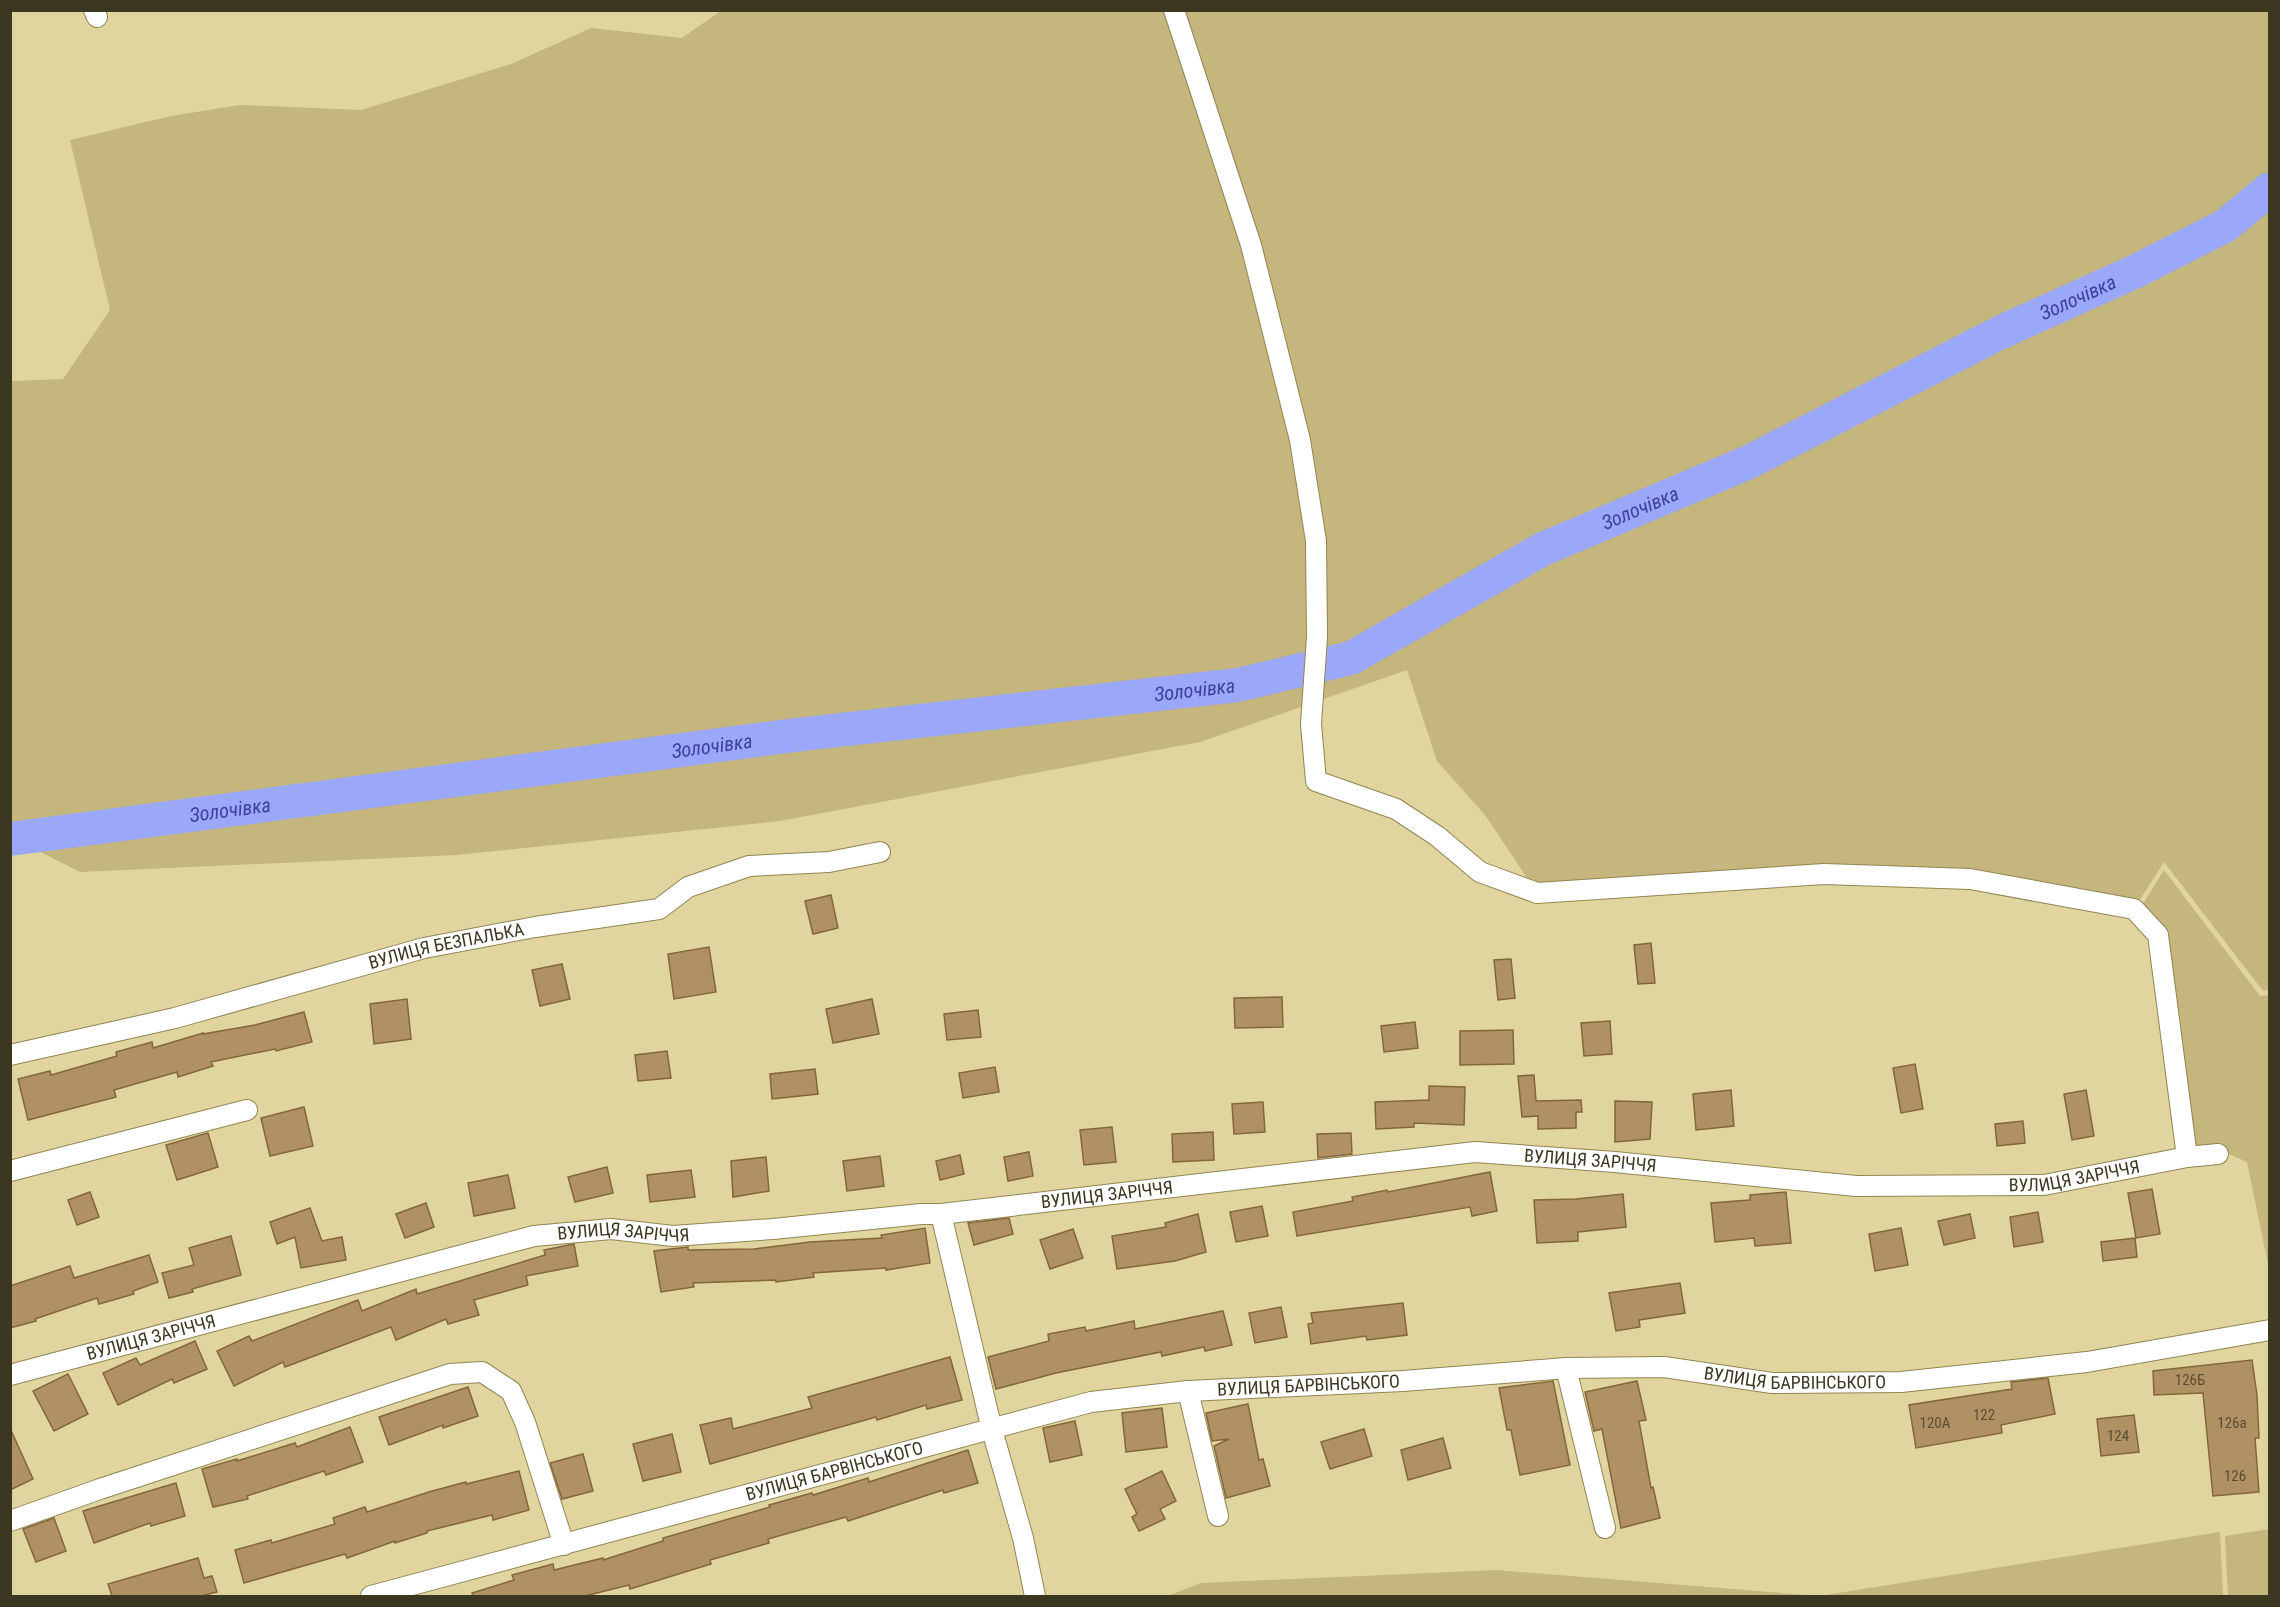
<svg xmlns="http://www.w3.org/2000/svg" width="2280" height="1607" font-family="'Roboto Condensed',sans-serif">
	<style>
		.green { fill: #c4b67d }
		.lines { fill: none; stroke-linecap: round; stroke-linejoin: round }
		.river { stroke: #9ba7f9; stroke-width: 34 }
		.building { fill: #b09164; stroke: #83663a; stroke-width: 1.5 }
		.minor-casing { stroke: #918552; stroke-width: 22 }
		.minor { stroke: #fff; stroke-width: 20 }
		.labels { text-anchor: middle; stroke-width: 4.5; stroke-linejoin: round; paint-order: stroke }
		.number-label { font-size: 15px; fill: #594e32 }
		.street-label { font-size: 18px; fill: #3c3721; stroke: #fcf5db }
		.water-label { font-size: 20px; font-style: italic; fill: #3d409d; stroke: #fcf5db }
	</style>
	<rect width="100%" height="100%" fill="#e1d59f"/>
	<g class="green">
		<polygon points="722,10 2269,11 2269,990 2263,991 2164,862 2134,909 1970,879 1537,893 1485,815 1437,761 1407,670 1200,742 780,821 457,855 80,872 11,837 10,381 63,379 110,310 70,140 171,116 240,105 361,110 511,64 591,28 682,38"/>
		<polygon points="2164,870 2260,996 2269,995 2269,1269 2247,1162 2218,1149 2191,1152 2163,933 2140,909"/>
		<polygon points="2269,1529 2269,1596 2228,1596 2225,1536"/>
		<polygon points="2220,1532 2223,1596 1168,1596 1201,1583 1496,1570 1819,1596"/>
	</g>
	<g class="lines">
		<path class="river" id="s1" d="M10,839L795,735L1238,685L1351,658L1543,549L1749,462L1997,334L2134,272L2225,226L2270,189"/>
	</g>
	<g class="building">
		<polygon points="831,895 838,928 813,934 805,901"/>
		<polygon points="1651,943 1655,983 1638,984 1634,945"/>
		<polygon points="709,947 716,992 674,999 668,954"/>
		<polygon points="1511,959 1515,998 1498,1000 1494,960"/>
		<polygon points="562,964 570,999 540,1006 532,970"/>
		<polygon points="1282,997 1283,1027 1235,1028 1234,998"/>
		<polygon points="407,999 411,1039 374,1044 370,1004"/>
		<polygon points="872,999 879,1034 833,1043 826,1009"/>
		<polygon points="978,1010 981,1037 947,1040 944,1014"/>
		<polygon points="304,1012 312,1042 276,1051 275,1049 211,1062 213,1066 178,1077 177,1072 114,1090 116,1097 28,1120 18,1079 50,1071 51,1075 117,1056 116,1052 152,1042 153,1048 203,1033 203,1034 255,1025"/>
		<polygon points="1610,1021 1612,1054 1584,1056 1581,1023"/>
		<polygon points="1415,1022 1418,1048 1384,1052 1381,1026"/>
		<polygon points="1513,1030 1514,1064 1460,1065 1460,1031"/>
		<polygon points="667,1051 671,1078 638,1081 635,1055"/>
		<polygon points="1915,1064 1923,1109 1901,1113 1893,1068"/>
		<polygon points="995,1067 999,1092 963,1098 959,1073"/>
		<polygon points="815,1069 818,1094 772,1099 770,1074"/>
		<polygon points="1534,1075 1536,1101 1581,1100 1582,1112 1576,1112 1576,1128 1538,1129 1538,1116 1522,1117 1518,1076"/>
		<polygon points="1429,1086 1465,1087 1464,1125 1414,1123 1414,1127 1376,1129 1375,1102 1429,1100"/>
		<polygon points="1731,1090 1734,1126 1696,1130 1693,1094"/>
		<polygon points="2086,1090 2094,1136 2072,1140 2064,1094"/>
		<polygon points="1615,1101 1652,1102 1650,1139 1615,1142"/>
		<polygon points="1263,1102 1265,1132 1234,1134 1232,1104"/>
		<polygon points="304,1107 313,1146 270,1156 261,1118"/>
		<polygon points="2023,1121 2025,1143 1997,1146 1995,1124"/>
		<polygon points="1112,1127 1116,1162 1084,1165 1080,1130"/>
		<polygon points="1213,1132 1214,1160 1173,1162 1172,1134"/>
		<polygon points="208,1133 218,1167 177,1180 166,1145"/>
		<polygon points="1351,1133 1352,1154 1318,1158 1317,1134"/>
		<polygon points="1029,1152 1033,1176 1008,1181 1004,1157"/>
		<polygon points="960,1155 964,1174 940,1180 936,1161"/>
		<polygon points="880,1156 884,1186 847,1191 843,1161"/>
		<polygon points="766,1157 769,1191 733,1197 731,1161"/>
		<polygon points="607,1167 613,1193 575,1202 568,1177"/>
		<polygon points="691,1170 695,1197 650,1202 647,1175"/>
		<polygon points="1490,1172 1497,1211 1472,1216 1470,1207 1297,1236 1293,1212 1353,1201 1352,1197 1387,1190 1388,1192"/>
		<polygon points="508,1175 515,1208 474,1216 468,1183"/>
		<polygon points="2152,1189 2160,1234 2136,1238 2128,1193"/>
		<polygon points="90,1192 99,1217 77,1225 68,1200"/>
		<polygon points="1786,1192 1791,1243 1755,1246 1754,1238 1715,1242 1711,1203 1750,1200 1750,1195"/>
		<polygon points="1623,1194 1626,1227 1578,1232 1578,1241 1537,1243 1534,1200 1576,1199"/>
		<polygon points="426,1203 434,1227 405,1238 396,1214"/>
		<polygon points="1262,1206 1268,1236 1236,1242 1230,1212"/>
		<polygon points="310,1208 322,1241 342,1237 346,1260 301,1268 295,1237 277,1244 270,1222"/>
		<polygon points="2038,1212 2043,1242 2014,1247 2010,1217"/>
		<polygon points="1198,1214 1206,1252 1175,1261 1117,1269 1112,1236 1166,1227 1165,1223"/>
		<polygon points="1970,1214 1975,1238 1944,1245 1938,1221"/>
		<polygon points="1009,1218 1013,1234 974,1245 968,1223"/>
		<polygon points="925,1228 930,1263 886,1270 886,1268 813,1273 814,1277 776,1282 776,1280 693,1283 694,1287 661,1292 654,1251 688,1247 688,1250 754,1249 810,1242 882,1238 881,1235"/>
		<polygon points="1901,1228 1908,1265 1875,1271 1869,1234"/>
		<polygon points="1073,1229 1083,1258 1050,1269 1040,1240"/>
		<polygon points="231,1236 241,1275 192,1289 193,1292 169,1298 162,1273 194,1265 189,1248"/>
		<polygon points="2135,1238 2137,1257 2103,1261 2101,1242"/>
		<polygon points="574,1244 578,1266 526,1276 528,1285 474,1300 479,1315 448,1324 446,1319 396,1340 391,1327 285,1367 283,1362 234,1386 217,1351 249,1336 252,1341 358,1300 362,1311 416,1289 417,1294 545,1255 544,1250"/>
		<polygon points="149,1255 158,1282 133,1291 134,1294 99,1304 97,1298 35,1319 36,1321 10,1328 10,1286 70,1266 74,1278"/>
		<polygon points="1680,1283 1685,1313 1639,1320 1640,1327 1616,1331 1609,1293"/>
		<polygon points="1403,1303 1407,1335 1367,1340 1366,1336 1311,1344 1308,1324 1313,1323 1311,1313"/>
		<polygon points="1281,1307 1287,1337 1255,1343 1249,1313"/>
		<polygon points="1223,1311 1232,1345 1205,1351 1204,1347 1162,1356 1161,1352 1056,1373 996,1389 988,1357 1049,1341 1048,1334 1085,1327 1086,1331 1134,1321 1135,1329"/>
		<polygon points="195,1341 207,1369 174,1383 172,1379 118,1405 103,1373 136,1358 140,1365"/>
		<polygon points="950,1357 962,1400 927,1409 926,1405 877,1420 876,1417 710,1464 700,1425 731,1418 733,1429 812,1408 808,1397"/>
		<polygon points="2252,1360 2257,1395 2259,1438 2255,1438 2259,1492 2213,1496 2203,1393 2154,1395 2153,1371"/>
		<polygon points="68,1374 88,1414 54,1431 33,1391"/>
		<polygon points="2048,1378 2055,1414 2001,1425 2002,1433 1916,1448 1909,1405 2012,1389 2011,1382"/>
		<polygon points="1553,1381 1570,1465 1520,1475 1511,1430 1507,1430 1499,1388"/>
		<polygon points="1637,1381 1646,1420 1639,1421 1651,1488 1653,1487 1660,1518 1621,1528 1602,1429 1594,1431 1585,1392"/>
		<polygon points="468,1387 478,1416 443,1428 443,1425 389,1445 379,1417"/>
		<polygon points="1248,1404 1259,1460 1263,1459 1270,1486 1226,1498 1214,1446 1229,1439 1212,1441 1206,1413"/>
		<polygon points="1162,1408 1167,1447 1126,1452 1122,1413"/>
		<polygon points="2134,1415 2139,1452 2101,1456 2097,1419"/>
		<polygon points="1075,1421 1082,1455 1050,1462 1043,1428"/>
		<polygon points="350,1427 363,1462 326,1475 324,1471 247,1496 248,1499 213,1507 202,1469 237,1459 237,1461 295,1443 297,1447"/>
		<polygon points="10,1428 33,1479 10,1490"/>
		<polygon points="1364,1429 1372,1456 1330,1469 1321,1442"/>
		<polygon points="672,1434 681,1472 643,1481 633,1444"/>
		<polygon points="1443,1438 1451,1468 1408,1480 1401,1450"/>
		<polygon points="968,1450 978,1483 944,1493 943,1490 848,1521 846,1517 768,1539 769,1543 710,1560 711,1564 630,1589 629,1585 585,1596 473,1596 472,1593 514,1580 512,1575 553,1564 554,1570 603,1558 603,1560 663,1541 663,1538 770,1507 769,1505 812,1493 813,1495 868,1478 869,1482"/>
		<polygon points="583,1454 593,1491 562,1499 550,1463"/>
		<polygon points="519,1471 529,1510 493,1520 492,1515 427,1531 427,1533 395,1543 395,1541 347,1558 345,1554 244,1583 235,1550 271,1540 272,1543 335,1524 333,1518 365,1507 367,1512 432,1491 466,1482 466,1484"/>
		<polygon points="1162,1471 1176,1501 1160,1509 1165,1519 1139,1531 1132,1517 1137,1514 1125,1489"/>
		<polygon points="176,1483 185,1516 151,1526 150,1523 94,1543 83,1511"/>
		<polygon points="54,1518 66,1551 36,1562 23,1529"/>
		<polygon points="198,1558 204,1578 212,1576 217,1592 201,1596 112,1596 108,1584"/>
	</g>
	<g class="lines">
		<g class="minor-casing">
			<g id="minor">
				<polyline points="94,10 97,17"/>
				<polyline points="1174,10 1251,245 1300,440 1316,541 1317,637 1311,724 1316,781 1396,809 1437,836 1480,872 1537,893 1824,874 1970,879 2134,909 2158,935 2187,1157"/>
				<path id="s2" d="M10,1055L175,1018L424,948L535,927L659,909L688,887L749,866L829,862L880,852"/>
				<polyline points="10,1171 247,1110"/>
				<polyline points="941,1214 992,1430 1023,1538 1035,1596"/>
				<polyline points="1566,1368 1605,1528"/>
				<path id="s3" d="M10,1375L534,1236L611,1229L673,1236L773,1229L921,1214H941L1475,1152L1615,1162L1856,1186L2044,1185L2187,1157L2218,1154"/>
				<polyline points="1188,1391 1218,1516"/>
				<polyline points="10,1521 100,1489 450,1374 482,1372 511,1391 525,1422 564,1545"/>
				<path id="s4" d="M371,1596L1091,1402L1188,1391L1403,1381L1566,1368L1664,1367L1772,1383L1901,1382L2087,1362L2270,1330"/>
			</g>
		</g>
		<use href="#minor" class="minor"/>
	</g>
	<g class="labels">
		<g class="number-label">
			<text x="2190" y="1385">126Б</text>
			<text x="1984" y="1420">122</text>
			<text x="1935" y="1428">120А</text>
			<text x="2232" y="1428">126а</text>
			<text x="2118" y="1441">124</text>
			<text x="2235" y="1481">126</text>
		</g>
		<g class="street-label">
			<text dy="6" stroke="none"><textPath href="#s2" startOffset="450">ВУЛИЦЯ БЕЗПАЛЬКА</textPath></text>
			<text dy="6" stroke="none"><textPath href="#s3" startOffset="1604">ВУЛИЦЯ ЗАРІЧЧЯ</textPath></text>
			<text dy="6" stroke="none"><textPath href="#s3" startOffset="2090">ВУЛИЦЯ ЗАРІЧЧЯ</textPath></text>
			<text dy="6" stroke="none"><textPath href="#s3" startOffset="1118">ВУЛИЦЯ ЗАРІЧЧЯ</textPath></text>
			<text dy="6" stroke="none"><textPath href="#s3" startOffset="632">ВУЛИЦЯ ЗАРІЧЧЯ</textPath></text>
			<text dy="6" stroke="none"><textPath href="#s3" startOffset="146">ВУЛИЦЯ ЗАРІЧЧЯ</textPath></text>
			<text dy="6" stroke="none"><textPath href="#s4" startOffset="1452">ВУЛИЦЯ БАРВІНСЬКОГО</textPath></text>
			<text dy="6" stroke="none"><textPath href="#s4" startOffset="964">ВУЛИЦЯ БАРВІНСЬКОГО</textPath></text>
			<text dy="6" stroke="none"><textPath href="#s4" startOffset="480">ВУЛИЦЯ БАРВІНСЬКОГО</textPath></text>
		</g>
		<g class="water-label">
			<text dy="7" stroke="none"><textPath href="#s1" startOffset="2166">Золочівка</textPath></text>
			<text dy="7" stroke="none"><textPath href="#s1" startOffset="1680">Золочівка</textPath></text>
			<text dy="7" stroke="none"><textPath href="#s1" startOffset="1194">Золочівка</textPath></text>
			<text dy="7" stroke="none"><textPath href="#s1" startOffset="708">Золочівка</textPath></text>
			<text dy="7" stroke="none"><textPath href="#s1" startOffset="222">Золочівка</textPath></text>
		</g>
	</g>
	<rect width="2280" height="1607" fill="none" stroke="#3c3721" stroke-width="24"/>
</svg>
